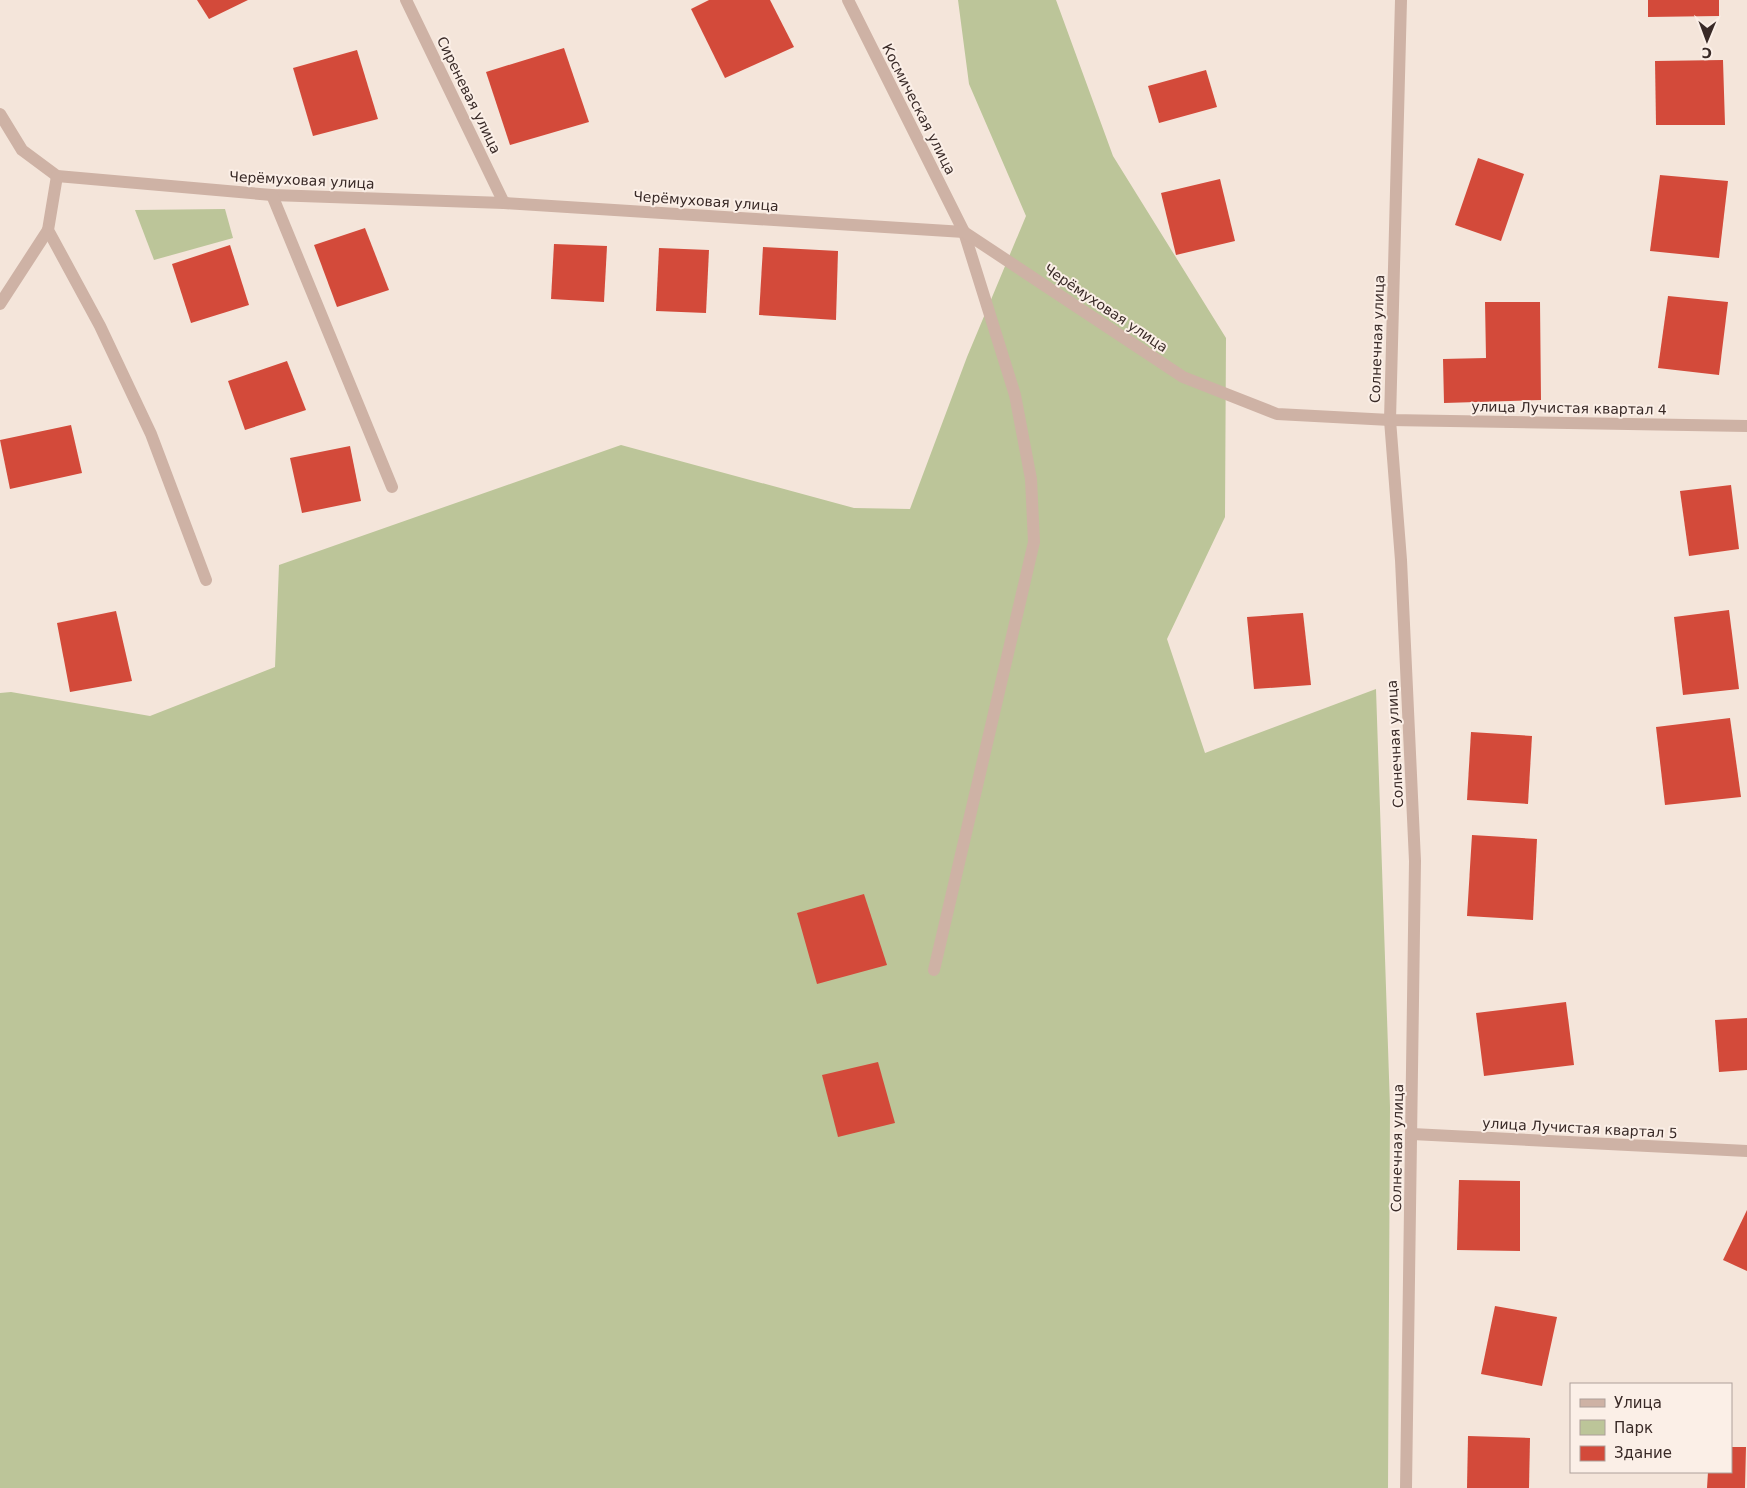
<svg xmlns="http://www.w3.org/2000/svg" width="1747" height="1488" font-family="'DejaVu Sans',sans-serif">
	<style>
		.green { fill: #bcc599 }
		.building { fill: #d34a3a }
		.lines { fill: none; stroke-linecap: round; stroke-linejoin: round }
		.street { stroke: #ceb2a5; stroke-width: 12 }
		.labels { text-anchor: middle; stroke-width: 4; stroke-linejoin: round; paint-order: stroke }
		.street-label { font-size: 14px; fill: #392a27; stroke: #fbefe7 }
	</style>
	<rect width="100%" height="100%" fill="#f4e5da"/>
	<g class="green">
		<polygon points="958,0 1056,0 1113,156 1226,338 1225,517 1167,639 1205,753 1376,689 1390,1107 1388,1488 0,1488 0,693 11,692 150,716 275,667 279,565 621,445 854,508 910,509 967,357 1026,216 969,84"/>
		<polygon points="225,209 233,238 154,260 135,210"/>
	</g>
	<g class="building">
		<polygon points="197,0 248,0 209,19"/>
		<polygon points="709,0 770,0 794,47 725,78 691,9"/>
		<polygon points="1648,0 1719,0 1719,16 1648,17"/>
		<polygon points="564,48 589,122 510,145 486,72"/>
		<polygon points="357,50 378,119 313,136 293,68"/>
		<polygon points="1723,60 1725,125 1656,125 1655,61"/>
		<polygon points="1206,70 1217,107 1159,123 1148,86"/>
		<polygon points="1478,158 1524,174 1501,241 1455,225"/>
		<polygon points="1660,175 1728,181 1719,258 1650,251"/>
		<polygon points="1220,179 1235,241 1176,255 1161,193"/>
		<polygon points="365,228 389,290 337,307 314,245"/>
		<polygon points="554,244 607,246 604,302 551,299"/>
		<polygon points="230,245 249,305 191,323 172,264"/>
		<polygon points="763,247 838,251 836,320 759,315"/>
		<polygon points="659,248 709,250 706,313 656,311"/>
		<polygon points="1668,296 1728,302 1719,375 1658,368"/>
		<polygon points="1485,302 1540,302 1541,400 1444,403 1443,359 1486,358"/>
		<polygon points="287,361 306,410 245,430 228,381"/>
		<polygon points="71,425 82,473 10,489 0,440"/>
		<polygon points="350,446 361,501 302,513 290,458"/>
		<polygon points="1731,485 1739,549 1689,556 1680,491"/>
		<polygon points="1729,610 1739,689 1683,695 1674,617"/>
		<polygon points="116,611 132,681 70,692 57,623"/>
		<polygon points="1303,613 1311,685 1254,689 1247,617"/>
		<polygon points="1730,718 1741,797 1665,805 1656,727"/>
		<polygon points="1471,732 1532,736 1528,804 1467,800"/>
		<polygon points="1472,835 1537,839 1533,920 1467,916"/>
		<polygon points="864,894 887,965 817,984 797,913"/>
		<polygon points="1566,1002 1574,1065 1484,1076 1476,1013"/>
		<polygon points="1747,1018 1747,1070 1719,1072 1715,1020"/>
		<polygon points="878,1062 895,1123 838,1137 822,1075"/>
		<polygon points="1459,1180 1520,1181 1520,1251 1457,1250"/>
		<polygon points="1747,1210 1747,1271 1723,1260"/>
		<polygon points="1495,1306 1557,1317 1542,1386 1481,1374"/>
		<polygon points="1468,1436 1530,1438 1529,1488 1467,1488"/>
		<polygon points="1731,1447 1746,1447 1745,1488 1707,1488 1708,1472 1731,1472"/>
	</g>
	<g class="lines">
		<g class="street">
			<polyline points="406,0 504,203"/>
			<polyline points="848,0 964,232 1015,395 1031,479 1034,542 934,970"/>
			<polyline points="1401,0 1390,420 1401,560 1415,861 1406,1488"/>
			<polyline points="0,114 22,150 57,176 272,195 504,203 964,232 1183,377 1277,414 1390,420 1747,426"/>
			<polyline points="57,176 48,230 100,326 151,434 206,580"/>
			<polyline points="272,195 392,487"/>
			<polyline points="0,304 48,230"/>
			<polyline points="1412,1134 1747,1151"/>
		</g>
	</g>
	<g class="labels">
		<g class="street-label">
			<text transform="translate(469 95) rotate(64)" y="5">Сиреневая улица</text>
			<text transform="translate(919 109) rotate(63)" y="5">Космическая улица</text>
			<text transform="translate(302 180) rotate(3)" y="5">Черёмуховая улица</text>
			<text transform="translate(706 201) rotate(4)" y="5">Черёмуховая улица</text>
			<text transform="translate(1106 308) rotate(34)" y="5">Черёмуховая улица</text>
			<text transform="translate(1377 339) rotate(-88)" y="5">Солнечная улица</text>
			<text transform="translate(1569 408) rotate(1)" y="5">улица Лучистая квартал 4</text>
			<text transform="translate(1395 744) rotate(-93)" y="5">Солнечная улица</text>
			<text transform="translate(1580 1128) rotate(3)" y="5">улица Лучистая квартал 5</text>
			<text transform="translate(1397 1148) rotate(-89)" y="5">Солнечная улица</text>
		</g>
	</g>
	<rect x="1570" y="1383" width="162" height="90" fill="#fbefe7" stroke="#ada09a"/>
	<rect x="1580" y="1399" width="25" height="8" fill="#ceb2a5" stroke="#ada09a"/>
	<text x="1614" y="1408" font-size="15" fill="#392a27">Улица</text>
	<rect x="1580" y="1420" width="25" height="15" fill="#bcc599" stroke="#ada09a"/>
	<text x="1614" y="1433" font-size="15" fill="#392a27">Парк</text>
	<rect x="1580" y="1446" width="25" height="15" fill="#d34a3a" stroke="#ada09a"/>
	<text x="1614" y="1458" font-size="15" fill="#392a27">Здание</text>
	<g transform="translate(1707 40) rotate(181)" stroke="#fbefe7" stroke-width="4" paint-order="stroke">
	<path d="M0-4L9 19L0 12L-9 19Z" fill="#392a27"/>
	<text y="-8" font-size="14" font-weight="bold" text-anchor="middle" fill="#392a27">С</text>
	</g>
</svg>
